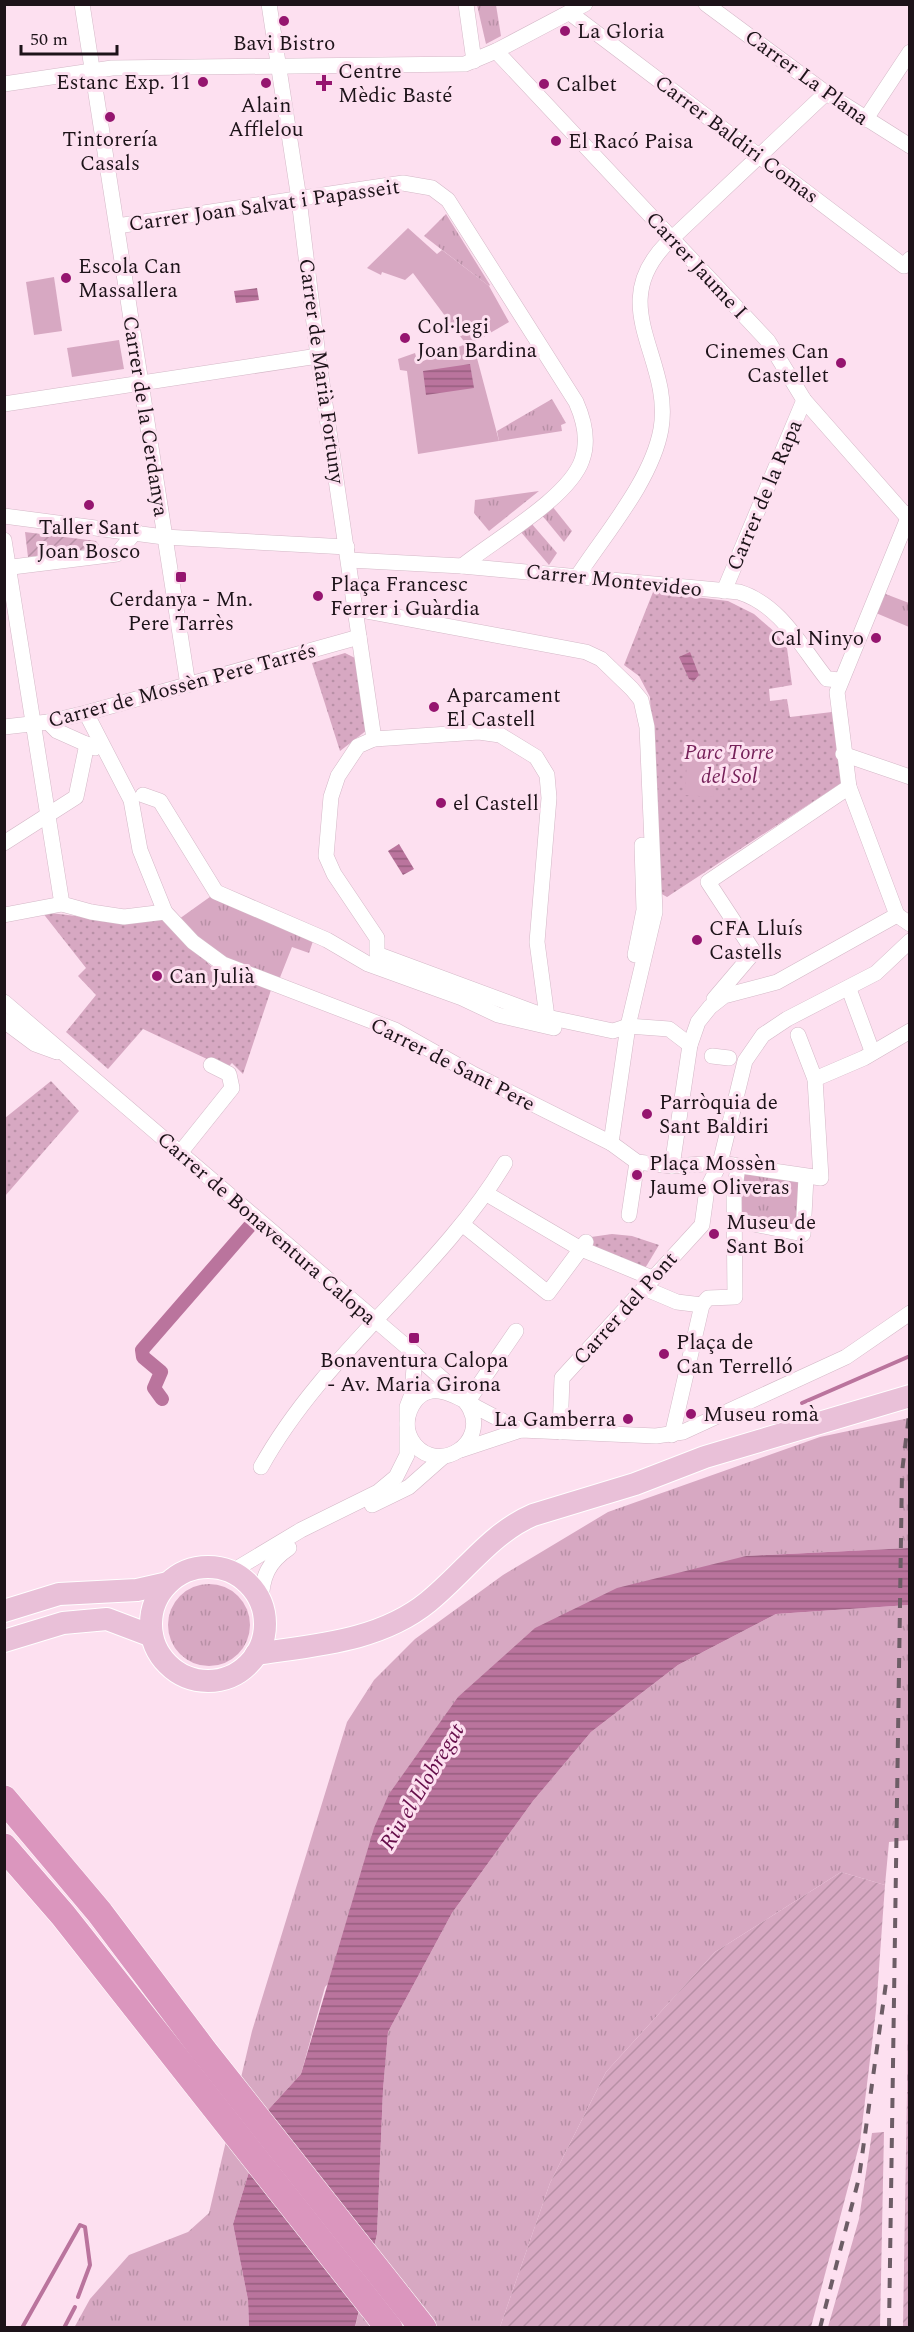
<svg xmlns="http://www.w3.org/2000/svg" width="914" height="2332" font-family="Spectral,serif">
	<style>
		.grass { fill: url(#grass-tufts) }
		.park { fill: url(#park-dots) }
		.garden { fill: url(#garden-furrows) }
		.pitch { fill: #d7a8c2 }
		.water { fill: url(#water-rules) }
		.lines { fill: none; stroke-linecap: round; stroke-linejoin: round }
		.stream { stroke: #ba749d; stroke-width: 4 }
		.canal { stroke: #ba749d; stroke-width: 14 }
		.street-casing { stroke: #d4b8c7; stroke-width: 16 }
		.primary-casing { stroke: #fff; stroke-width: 24 }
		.highway-casing { stroke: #fff; stroke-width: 28 }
		.street { stroke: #fff; stroke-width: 15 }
		.primary { stroke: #e9c0d8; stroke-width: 22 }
		.highway { stroke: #db96be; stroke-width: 27 }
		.rail { stroke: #6d5d66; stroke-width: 4; stroke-dasharray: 10 10; stroke-linecap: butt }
		.poi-dot { fill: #95156f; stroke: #fde0f0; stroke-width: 2 }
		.labels { text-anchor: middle; stroke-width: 6; stroke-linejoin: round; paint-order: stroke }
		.poi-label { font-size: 21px; fill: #1d1319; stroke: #fde0f0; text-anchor: start }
		.street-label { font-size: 21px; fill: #1d1319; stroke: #fde0f0 }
		.park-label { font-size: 21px; font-style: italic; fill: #752159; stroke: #fde0f0 }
		.water-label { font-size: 22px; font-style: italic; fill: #650e4a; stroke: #fde0f0 }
	</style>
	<defs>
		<pattern id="grass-tufts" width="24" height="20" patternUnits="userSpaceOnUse" patternTransform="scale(1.5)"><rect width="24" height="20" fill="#d7a8c2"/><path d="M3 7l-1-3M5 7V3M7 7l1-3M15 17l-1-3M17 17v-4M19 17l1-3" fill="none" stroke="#b890a6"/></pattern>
		<pattern id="park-dots" width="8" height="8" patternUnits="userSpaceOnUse" patternTransform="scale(1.5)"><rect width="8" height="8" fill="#d7a8c2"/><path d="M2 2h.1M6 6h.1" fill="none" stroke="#b890a6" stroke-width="1.8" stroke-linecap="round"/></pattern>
		<pattern id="garden-furrows" width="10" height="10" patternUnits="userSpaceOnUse" patternTransform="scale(1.5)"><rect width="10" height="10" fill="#d7a8c2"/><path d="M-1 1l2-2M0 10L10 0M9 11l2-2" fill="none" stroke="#b890a6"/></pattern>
		<pattern id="water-rules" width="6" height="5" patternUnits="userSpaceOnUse" patternTransform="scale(1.5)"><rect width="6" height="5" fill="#ba749d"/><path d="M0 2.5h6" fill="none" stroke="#975e7f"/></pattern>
	</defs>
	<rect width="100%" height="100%" fill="#fde0f0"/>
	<g class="grass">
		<polygon points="477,5 496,5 501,36 486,44"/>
		<polygon points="446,214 490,285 489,286 424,236"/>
		<polygon points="552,399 566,423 561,425 562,431 499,441 497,431"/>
		<polygon points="539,491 489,531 474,513 475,500"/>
		<polygon points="552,506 572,531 564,542 541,514"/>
		<polygon points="531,523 557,553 549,565 520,531"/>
		<polygon points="883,593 909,603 909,627 876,613"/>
		<polygon points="214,894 314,938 309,953 292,947 279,980 219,957 179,919"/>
		<polygon points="740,1172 800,1182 799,1231 737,1217"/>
		<polygon points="909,1418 909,1548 746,1556 325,1987 301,2074 268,2110 233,2224 248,2300 249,2327 74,2328 90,2299 129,2255 188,2232 209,2213 252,2031 347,1722 374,1680 415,1639 503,1575 608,1512 820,1437"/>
		<circle cx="209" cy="1625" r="41"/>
		<polygon points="909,1605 909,2091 907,2092 909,1840 889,1842 885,1885 841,1872 715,1952 606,2072 550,2183 500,2327 355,2328 377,2234 383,2090 388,2032 452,1913 533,1801 591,1732 678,1665 776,1614"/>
	</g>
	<g class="park">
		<polygon points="653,592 728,601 754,614 776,633 787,648 792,685 769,689 770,701 787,699 790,717 832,712 843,782 667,897 658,892 650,697 639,676 624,665"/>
		<polygon points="345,653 357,659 367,730 340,751 312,663"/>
		<polygon points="42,912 126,922 160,918 211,966 271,990 243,1074 232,1063 227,1068 224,1067 143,1029 108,1069 66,1032 96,995 78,976 86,968"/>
		<polygon points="51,1081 79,1111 5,1196 5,1118"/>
		<polygon points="612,1234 632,1236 659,1245 644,1270 587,1246 584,1238"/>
	</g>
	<g class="garden">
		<polygon points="25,532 96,541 99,545 96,548 28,557"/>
		<polygon points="841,1872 885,1885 876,2010 860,2142 811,2327 500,2327 550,2183 606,2072 715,1952"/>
		<polygon points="909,2091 910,2327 903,2328 907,2092"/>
		<polygon points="884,2132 880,2327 828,2327 859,2219 872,2133"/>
	</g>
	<g class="pitch">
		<polygon points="408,228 437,254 442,250 489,286 509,322 473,343 499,441 418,454 407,371 400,370 398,359 415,353 418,363 466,344 413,273 405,280 382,272 381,275 367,268"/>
		<polygon points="54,277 62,331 34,335 26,282"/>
		<polygon points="119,340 124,369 72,377 67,348"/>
		<polygon points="688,741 717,743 713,797 685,795"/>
	</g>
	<g class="water">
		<polygon points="257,288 259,300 236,303 234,291"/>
		<polygon points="470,364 474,388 426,395 423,371"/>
		<polygon points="690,652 699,675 694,681 689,679 679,657"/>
		<polygon points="399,844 414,869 403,875 388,851"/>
		<polygon points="909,1548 909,1605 776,1614 678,1665 591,1732 533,1801 452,1913 388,2032 383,2090 377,2234 355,2327 249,2327 248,2300 233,2224 268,2110 301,2074 374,1828 389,1794 458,1697 535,1628 617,1588 746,1556"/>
	</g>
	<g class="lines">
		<g class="stream">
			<polyline points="802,1403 910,1356"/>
			<polyline points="4,1963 4,1973"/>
			<polyline points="22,2328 80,2225 85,2227 90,2265 78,2297"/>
			<polyline points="64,2328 75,2307"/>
		</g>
		<polyline class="canal" points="162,1399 154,1388 161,1372 143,1357 142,1350 249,1227"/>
		<g class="street-casing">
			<g id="street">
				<polyline points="82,4 188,685"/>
				<polyline points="269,4 299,199 318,356 374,739"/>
				<polyline points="466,4 474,61"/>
				<polyline points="706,4 826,93 910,146"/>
				<polyline points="570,13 904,266 910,259"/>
				<polyline points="496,51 768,341 804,400 907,517"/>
				<polyline points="4,84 112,68 465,64 496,51 585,4"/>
				<polyline points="865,120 910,52"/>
				<path d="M117,226L403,183L432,188L448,200L576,402C584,420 589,441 582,460C569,498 494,540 462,566"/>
				<polyline points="4,404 318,356"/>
				<polyline points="4,516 164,537 347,547"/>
				<polyline points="4,540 62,904"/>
				<path d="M349,560L462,566L739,592C781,605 801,647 827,679L841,680"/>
				<polyline points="4,568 117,554 136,531"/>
				<path d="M577,577C605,534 652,480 661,429C673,358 604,307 667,243L826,93"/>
				<polyline points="724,591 804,400"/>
				<polyline points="355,609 586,652 601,659 632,689 641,700 647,727 655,912 628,1026 611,1143"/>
				<polyline points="86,713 131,800 140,850 165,912 193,942 223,964 395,1030 475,1075 611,1143 637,1162 672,1166 720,1163 821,1178 815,1079 798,1035"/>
				<polyline points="48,722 57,731 95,748"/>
				<polyline points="4,727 48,722 86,713 359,637"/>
				<polyline points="843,754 910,777"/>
				<polyline points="143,795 160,801 216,892 327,940 368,964 462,998 498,1015 554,1028"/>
				<polyline points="4,843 76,797 87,744"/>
				<polyline points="4,915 62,904 91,912 124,917 165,912"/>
				<polyline points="897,915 849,787 837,692 910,513"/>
				<polyline points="897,915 910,924"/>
				<polyline points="635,955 644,910 642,845"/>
				<polyline points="849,989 872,1051"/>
				<polyline points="714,999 754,952 708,882 849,787"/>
				<path d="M4,1002L415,1354C429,1369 462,1392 470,1409C487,1443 440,1474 415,1445C407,1435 405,1422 410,1410C425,1376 455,1395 476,1407C491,1415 506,1423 521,1430"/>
				<polyline points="547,1017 537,942 549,798 547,775 536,757 500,735 479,732 374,739 358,746 338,776 331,797 326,856 334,874 377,938 377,954 547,1017 613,1031 628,1026 669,1029 690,1045"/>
				<polyline points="4,1021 35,1044 57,1052"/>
				<polyline points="712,1056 729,1058"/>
				<polyline points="815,1079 864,1058 910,1031"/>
				<polyline points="180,1153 232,1088 229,1074 211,1065"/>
				<polyline points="672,1166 690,1045 698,1022 710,1007 724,996 777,982 897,915"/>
				<polyline points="487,1194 579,1248 652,1278"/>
				<polyline points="629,1215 637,1162"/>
				<polyline points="734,1220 803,1234 806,1177"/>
				<polyline points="462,1224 548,1293 586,1242"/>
				<polyline points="644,1288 677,1302 702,1305"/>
				<polyline points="468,1401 516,1331"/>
				<polyline points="560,1432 562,1378 702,1225 707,1189 720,1163 745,1061 763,1035 787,1019 876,973 910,941"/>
				<polyline points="672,1435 702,1305 708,1298 735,1297 734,1196 738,1166"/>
				<polyline points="461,1450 521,1430 656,1436 683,1432 846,1357 910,1313"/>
				<path d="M261,1467C324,1353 439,1273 505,1163"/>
				<polyline points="372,1505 409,1487 443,1457"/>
				<polyline points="231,1572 301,1530 378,1492 396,1477 407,1455 407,1407 412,1394 415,1354"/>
				<path d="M261,1602C262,1577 268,1562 289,1548"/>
			</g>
		</g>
		<g class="primary-casing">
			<g id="primary">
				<circle cx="208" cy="1624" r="57"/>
				<polyline points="4,1611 59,1594 137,1590 168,1583"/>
				<polyline points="4,1641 63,1623 107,1619 152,1636"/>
				<path d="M256,1654C316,1645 380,1641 428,1602C464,1573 491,1533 533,1515L635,1484L705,1457L910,1396"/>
			</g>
		</g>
		<g class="highway-casing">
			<g id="highway">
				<polyline points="4,1799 100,1913 204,2051 423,2328"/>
				<polyline points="4,1847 63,1915 389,2328"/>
			</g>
		</g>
		<use href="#street" class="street"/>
		<use href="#primary" class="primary"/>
		<use href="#highway" class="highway"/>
		<g class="rail">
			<polyline points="820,2328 859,2178 886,1983"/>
			<polyline points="889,2328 902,1472 910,1407"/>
		</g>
	</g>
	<g class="poi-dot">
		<circle cx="284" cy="21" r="6"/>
		<circle cx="565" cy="31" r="6"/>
		<circle cx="203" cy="82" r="6"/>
		<circle cx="266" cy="83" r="6"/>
		<path d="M321 74h6v6h6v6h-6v6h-6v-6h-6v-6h6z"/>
		<circle cx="544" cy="84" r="6"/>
		<circle cx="110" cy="117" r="6"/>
		<circle cx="556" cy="141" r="6"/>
		<circle cx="66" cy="278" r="6"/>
		<circle cx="405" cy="338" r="6"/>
		<circle cx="841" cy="363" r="6"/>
		<circle cx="89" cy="505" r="6"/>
		<rect x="175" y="571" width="12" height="12" rx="3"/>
		<circle cx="318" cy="596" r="6"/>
		<circle cx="876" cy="638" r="6"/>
		<circle cx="434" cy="707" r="6"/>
		<circle cx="441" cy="803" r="6"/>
		<circle cx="697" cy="940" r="6"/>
		<circle cx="157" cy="976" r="6"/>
		<circle cx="647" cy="1114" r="6"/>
		<circle cx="637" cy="1175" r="6"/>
		<circle cx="714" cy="1234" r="6"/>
		<rect x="408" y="1332" width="12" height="12" rx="3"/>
		<circle cx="664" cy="1354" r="6"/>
		<circle cx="691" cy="1414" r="6"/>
		<circle cx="628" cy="1419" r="6"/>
	</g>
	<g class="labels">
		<g class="poi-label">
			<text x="577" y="38">La Gloria</text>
			<text x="284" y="50" text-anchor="middle">Bavi Bistro</text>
			<text x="338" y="78">Centre<tspan x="338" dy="24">Mèdic Basté</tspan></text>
			<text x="191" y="89" text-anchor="end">Estanc Exp. 11</text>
			<text x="556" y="91">Calbet</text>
			<text x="266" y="112" text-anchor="middle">Alain<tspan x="266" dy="24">Afflelou</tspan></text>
			<text x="110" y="146" text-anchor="middle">Tintorería<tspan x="110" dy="24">Casals</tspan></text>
			<text x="568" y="148">El Racó Paisa</text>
			<text x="78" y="273">Escola Can<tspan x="78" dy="24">Massallera</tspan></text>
			<text x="417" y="333">Col·legi<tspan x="417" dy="24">Joan Bardina</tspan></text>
			<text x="829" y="358" text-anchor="end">Cinemes Can<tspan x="829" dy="24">Castellet</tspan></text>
			<text x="89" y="534" text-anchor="middle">Taller Sant<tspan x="89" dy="24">Joan Bosco</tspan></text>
			<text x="330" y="591">Plaça Francesc<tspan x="330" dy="24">Ferrer i Guàrdia</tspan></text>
			<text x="181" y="606" text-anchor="middle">Cerdanya - Mn.<tspan x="181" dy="24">Pere Tarrès</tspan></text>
			<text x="864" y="645" text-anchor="end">Cal Ninyo</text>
			<text x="446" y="702">Aparcament<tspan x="446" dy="24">El Castell</tspan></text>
			<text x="453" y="810">el Castell</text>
			<text x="709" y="935">CFA Lluís<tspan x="709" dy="24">Castells</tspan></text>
			<text x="169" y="983">Can Julià</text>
			<text x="659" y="1109">Parròquia de<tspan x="659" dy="24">Sant Baldiri</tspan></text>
			<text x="649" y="1170">Plaça Mossèn<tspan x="649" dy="24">Jaume Oliveras</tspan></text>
			<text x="726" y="1229">Museu de<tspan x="726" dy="24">Sant Boi</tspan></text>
			<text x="676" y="1349">Plaça de<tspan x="676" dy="24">Can Terrelló</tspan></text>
			<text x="414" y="1367" text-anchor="middle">Bonaventura Calopa<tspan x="414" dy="24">- Av. Maria Girona</tspan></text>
			<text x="703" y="1421">Museu romà</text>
			<text x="616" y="1426" text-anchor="end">La Gamberra</text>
		</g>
		<g class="street-label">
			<text transform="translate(807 77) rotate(36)" y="7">Carrer La Plana</text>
			<text transform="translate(737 139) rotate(37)" y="7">Carrer Baldiri Comas</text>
			<text transform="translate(264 205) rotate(-8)" y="7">Carrer Joan Salvat i Papasseit</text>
			<text transform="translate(697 265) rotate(47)" y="7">Carrer Jaume I</text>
			<text transform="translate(322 371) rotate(82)" y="7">Carrer de Marià Fortuny</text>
			<text transform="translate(146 416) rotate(81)" y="7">Carrer de la Cerdanya</text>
			<text transform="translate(764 495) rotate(-67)" y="7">Carrer de la Rapa</text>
			<text transform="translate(614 580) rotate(6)" y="7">Carrer Montevideo</text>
			<text transform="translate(182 685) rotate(-15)" y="7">Carrer de Mossèn Pere Tarrés</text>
			<text transform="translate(453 1064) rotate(27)" y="7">Carrer de Sant Pere</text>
			<text transform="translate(267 1228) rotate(41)" y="7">Carrer de Bonaventura Calopa</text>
			<text transform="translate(625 1308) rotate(-48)" y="7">Carrer del Pont</text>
		</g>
		<g class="park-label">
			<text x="729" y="759">Parc Torre<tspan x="729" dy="24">del Sol</tspan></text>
		</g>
		<g class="water-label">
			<text transform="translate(421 1786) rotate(-59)" y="8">Riu el Llobregat</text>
		</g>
	</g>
	<rect width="914" height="2332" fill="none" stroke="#1d1319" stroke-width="12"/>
	<path d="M21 45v9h96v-9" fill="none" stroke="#1d1319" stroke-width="3"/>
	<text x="30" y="45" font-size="18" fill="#1d1319" stroke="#fde0f0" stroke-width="4.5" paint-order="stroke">50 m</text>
</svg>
